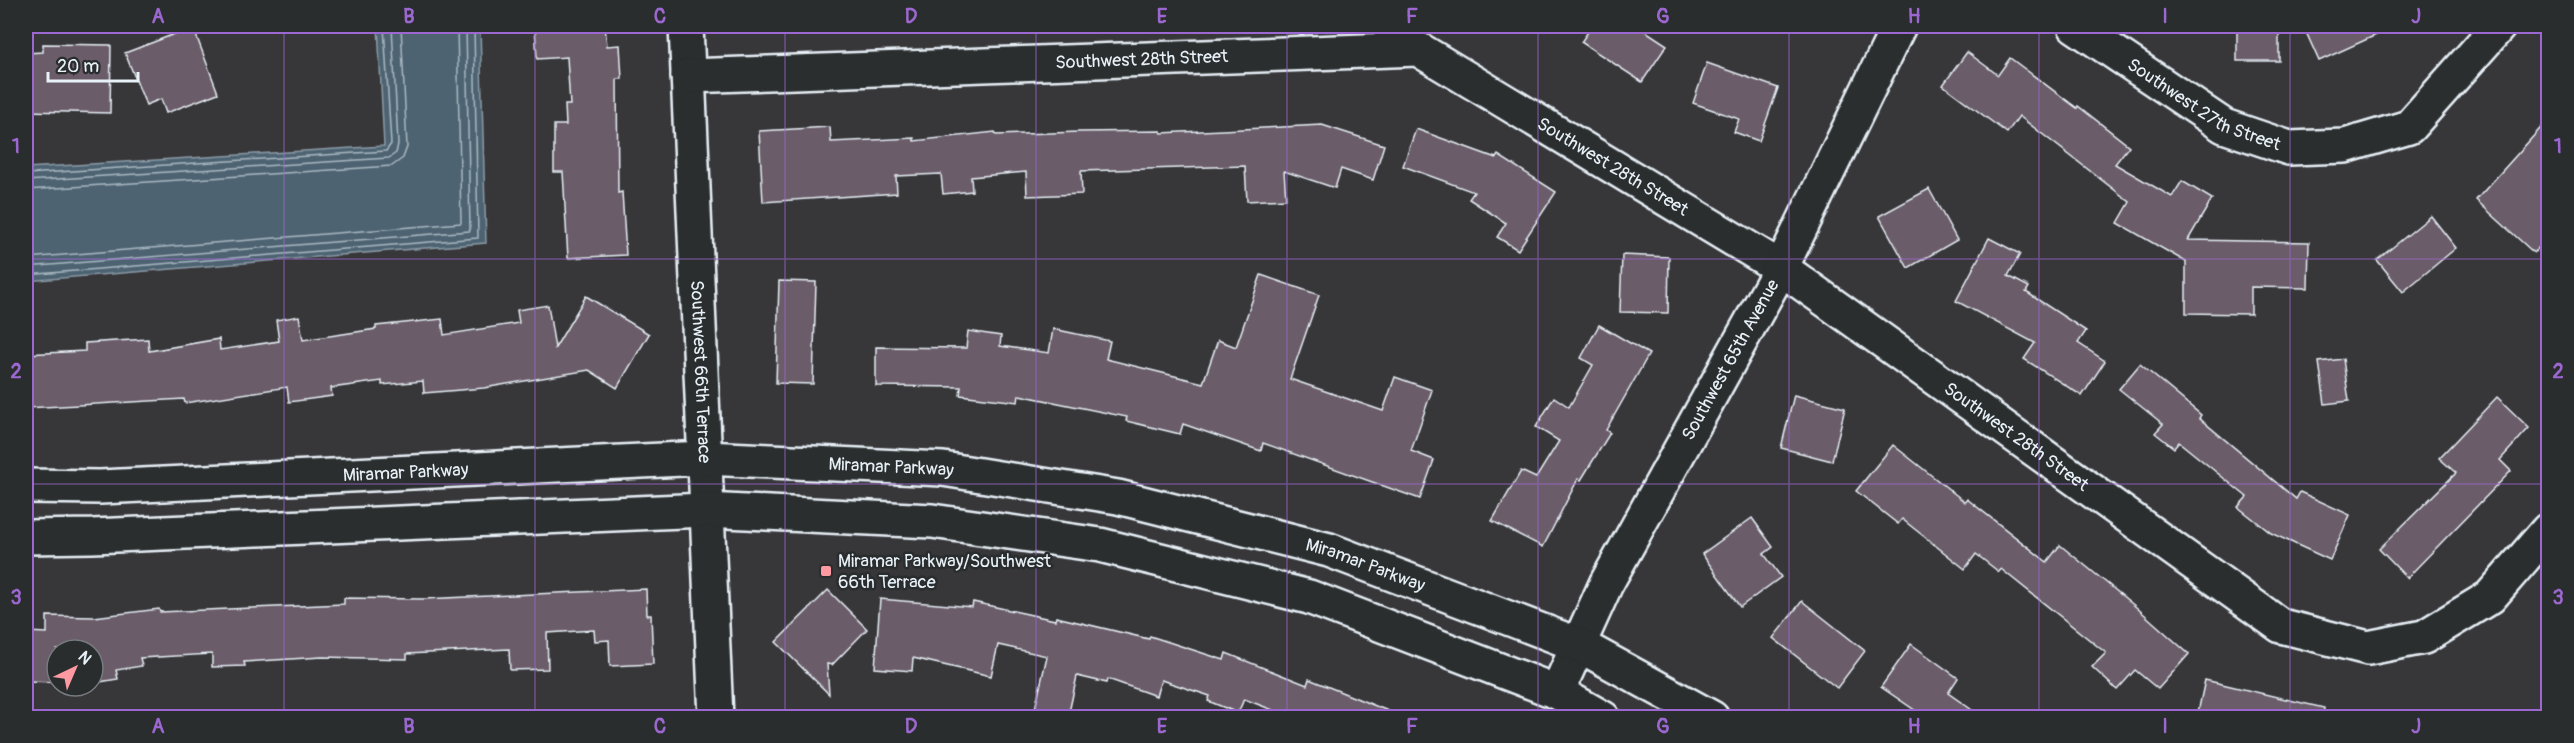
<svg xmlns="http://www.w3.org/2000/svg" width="2574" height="743" font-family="Pangolin,sans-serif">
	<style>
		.water { fill: #4e6472; stroke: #8c9ca8; stroke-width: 1.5 }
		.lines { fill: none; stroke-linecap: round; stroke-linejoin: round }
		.shore { stroke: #aab9c2; stroke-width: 1.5 }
		.building { fill: #6a5b67; stroke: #e8f1f8; stroke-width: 1.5 }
		.minor-casing { stroke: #e8f1f8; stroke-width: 38 }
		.major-casing { stroke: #e8f1f8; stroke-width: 38 }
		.minor { stroke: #2a2d2e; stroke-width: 33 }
		.major { stroke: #2a2d2e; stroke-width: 33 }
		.grid { fill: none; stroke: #9c67d0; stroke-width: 1.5; stroke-opacity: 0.55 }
		.poi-dot { fill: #ff9aa2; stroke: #2a2d2e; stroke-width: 2 }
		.labels { text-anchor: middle; stroke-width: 5; stroke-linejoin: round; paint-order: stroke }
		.street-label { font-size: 18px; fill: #e8f1f8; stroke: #2a2d2e }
		.poi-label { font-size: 18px; fill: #e8f1f8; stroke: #2a2d2e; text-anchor: start }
		.neatline { fill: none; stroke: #9c67d0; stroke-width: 2 }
		.grid-label { font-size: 20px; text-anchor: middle; font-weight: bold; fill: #9c67d0 }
	</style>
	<rect width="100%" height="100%" fill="#373639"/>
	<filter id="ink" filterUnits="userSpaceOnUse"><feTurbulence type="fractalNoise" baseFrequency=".0167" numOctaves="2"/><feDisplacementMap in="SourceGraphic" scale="12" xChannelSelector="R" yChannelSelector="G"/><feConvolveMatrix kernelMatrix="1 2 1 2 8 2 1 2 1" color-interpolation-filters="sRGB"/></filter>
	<g filter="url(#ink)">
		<polygon class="water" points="378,26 480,26 486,243 26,281 26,168 384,146"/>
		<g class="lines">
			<g class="shore">
				<polyline points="26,174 386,151 391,144 384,26"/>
				<polyline points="26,181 389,158 396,153 398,144 392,26"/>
				<polyline points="26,190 392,166 403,158 407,147 401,26"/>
				<polyline points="26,258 461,223 457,26"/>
				<polyline points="26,267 470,231 466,26"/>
				<polyline points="26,275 478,238 474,26"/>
			</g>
		</g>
		<g class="building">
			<polygon points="535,26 605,26 607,46 620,45 622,79 617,79 618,193 622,192 626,255 568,258 563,172 554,172 554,125 566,125 565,105 570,105 567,57 537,59"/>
			<polygon points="1592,26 1638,26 1667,45 1642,82 1581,42"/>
			<rect x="2237" y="26" width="42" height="35"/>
			<polygon points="2319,26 2396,26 2319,61 2306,32"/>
			<polygon points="193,27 218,93 166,113 161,99 146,105 125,53"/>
			<polygon points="43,44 111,45 110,113 26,111 26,53 43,52"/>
			<polygon points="1967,52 1998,75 2010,58 2077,108 2078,106 2129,146 2115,164 2172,197 2182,181 2212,199 2188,240 2309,242 2308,288 2251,287 2251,314 2186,313 2186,262 2118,223 2130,202 2019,116 2007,133 1943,85"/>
			<polygon points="1707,63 1778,88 1759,141 1734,132 1739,119 1693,103"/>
			<polygon points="2548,120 2548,237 2534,253 2476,200"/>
			<polygon points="1322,125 1384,145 1373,180 1341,169 1335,188 1284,171 1286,199 1247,201 1245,166 1081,171 1082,194 1027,196 1026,172 971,177 972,191 943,194 941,174 896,176 897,193 763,202 759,131 830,127 831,142 914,138 914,141 995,132 996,135 1079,132 1161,131 1161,133"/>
			<polygon points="1416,129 1496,158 1498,155 1556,192 1518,250 1497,237 1506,223 1469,199 1474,192 1403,166"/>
			<polygon points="1929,189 1957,240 1908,268 1879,216"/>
			<polygon points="2431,216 2456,248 2403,292 2377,260"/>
			<polygon points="1989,238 2020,254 2008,276 2029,287 2026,292 2086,331 2078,343 2105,361 2082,396 2024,359 2035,343 1956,301"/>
			<polygon points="1622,255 1669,257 1668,313 1620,312"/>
			<polygon points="1261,275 1319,295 1290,379 1383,411 1395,377 1432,390 1411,451 1434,460 1420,499 1263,443 1261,451 1183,424 1180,434 1126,421 1127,417 1019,395 1018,402 960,395 961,387 876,386 876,347 966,348 968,331 1001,336 1000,346 1049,353 1053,329 1110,341 1106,359 1203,383 1218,340 1236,347"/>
			<polygon points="779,281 816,282 813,384 776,383"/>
			<polygon points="586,296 649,334 617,388 589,370 484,388 424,393 423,381 382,385 382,381 331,388 332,396 289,402 287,387 185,403 184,399 26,408 26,354 85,351 85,343 148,339 149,351 219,339 220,350 279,341 276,320 299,316 303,340 376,329 376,326 442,319 444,335 519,323 517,310 548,305 555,348"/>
			<polygon points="1599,325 1649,354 1606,430 1610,433 1581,480 1578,479 1543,547 1492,521 1521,471 1536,478 1559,441 1536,427 1554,397 1569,407 1593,365 1581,358"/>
			<polygon points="2343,359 2349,401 2325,404 2319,362"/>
			<polygon points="2140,364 2201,415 2199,418 2296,499 2300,492 2350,515 2330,560 2271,533 2238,507 2247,497 2179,442 2174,448 2155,433 2163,424 2119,389"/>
			<polygon points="1794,395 1845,408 1832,461 1781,448"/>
			<polygon points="2497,397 2529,428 2500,460 2511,471 2407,578 2379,549 2456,473 2439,458"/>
			<polygon points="1893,445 1965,502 1967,499 2047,562 2060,545 2136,607 2189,654 2158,689 2135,670 2117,690 2092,667 2106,653 2001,569 1999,572 1976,554 1965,569 1902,519 1898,524 1856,491"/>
			<polygon points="1752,518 1773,547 1764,554 1781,577 1740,607 1702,554"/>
			<polygon points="646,589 647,615 651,615 653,664 610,666 609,640 595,641 594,630 547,633 548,669 510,670 509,649 407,654 407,659 322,657 244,662 245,666 212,667 212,654 140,658 142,666 116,670 118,679 93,683 93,650 57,650 57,682 26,681 26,632 47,633 47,616 94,617 159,609 160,612 344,604 344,598 423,599"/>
			<polygon points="828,590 867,629 832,665 827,664 829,694 776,642"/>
			<polygon points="880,599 972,607 973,602 1055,620 1056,617 1149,639 1150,636 1224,660 1226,653 1307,685 1309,679 1403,717 1291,717 1244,699 1238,713 1208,701 1210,696 1161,680 1156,696 1108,679 1107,683 1077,676 1068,717 1035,709 1047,656 998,645 991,676 913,658 912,671 875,668"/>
			<polygon points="1802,601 1865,651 1837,688 1773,638"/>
			<polygon points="1911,644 1958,678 1948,693 1982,717 1925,717 1881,687"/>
			<polygon points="2205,680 2324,708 2323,717 2197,717"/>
		</g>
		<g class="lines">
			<g class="minor-casing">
				<g id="minor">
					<path id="s1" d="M686,26L716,718"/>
					<path id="s2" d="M2075,26L2224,126L2289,148L2345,146L2409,127L2499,26"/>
					<path id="s3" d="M688,76L1418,49L1781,268L2281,626L2368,648L2424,637L2490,597L2548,530"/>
					<path id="s4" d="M1557,692L1606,584L1781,268L1899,26"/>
				</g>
			</g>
			<g class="major-casing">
				<g id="major">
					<path id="s5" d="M26,486L100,487L704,458L943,469L1118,497L1329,550L1579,645L1712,718"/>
					<polyline points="26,537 92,536 706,510 932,521 1100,545 1309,597 1557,692 1603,718"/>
				</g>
			</g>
			<use href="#minor" class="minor"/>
			<use href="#major" class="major"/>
		</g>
	</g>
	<path class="grid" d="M284,26V718M535,26V718M785,26V718M1036,26V718M1287,26V718M1538,26V718M1789,26V718M2039,26V718M2290,26V718M26,259H2548M26,484H2548"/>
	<rect class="poi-dot" x="820" y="565" width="12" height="12" rx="3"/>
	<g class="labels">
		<g class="street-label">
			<text dy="6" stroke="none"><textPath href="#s3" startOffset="454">Southwest 28th Street</textPath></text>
			<text dy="6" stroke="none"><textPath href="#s2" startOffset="152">Southwest 27th Street</textPath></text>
			<text dy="6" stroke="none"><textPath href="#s3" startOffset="958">Southwest 28th Street</textPath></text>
			<text dy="6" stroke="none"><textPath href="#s4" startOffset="375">Southwest 65th Avenue</textPath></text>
			<text dy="6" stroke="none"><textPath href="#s1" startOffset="346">Southwest 66th Terrace</textPath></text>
			<text dy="6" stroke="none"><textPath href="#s3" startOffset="1444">Southwest 28th Street</textPath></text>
			<text dy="6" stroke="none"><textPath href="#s5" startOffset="866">Miramar Parkway</textPath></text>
			<text dy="6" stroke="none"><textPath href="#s5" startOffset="380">Miramar Parkway</textPath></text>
			<text dy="6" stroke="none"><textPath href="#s5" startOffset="1352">Miramar Parkway</textPath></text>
		</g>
		<g class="poi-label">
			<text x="838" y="567">Miramar Parkway/Southwest<tspan x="838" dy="21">66th Terrace</tspan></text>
		</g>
	</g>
	<rect width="2574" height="743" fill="none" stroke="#2a2d2e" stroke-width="66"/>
	<g transform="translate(75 668) rotate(44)"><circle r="28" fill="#2a2d2e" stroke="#767b7f" stroke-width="1.5"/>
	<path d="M0-4.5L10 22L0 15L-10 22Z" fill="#ff9aa2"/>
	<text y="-9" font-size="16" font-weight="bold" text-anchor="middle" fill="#e8f1f8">N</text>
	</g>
	<path d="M48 72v9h90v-9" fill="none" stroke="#e8f1f8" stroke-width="3"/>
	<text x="57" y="72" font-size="18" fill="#e8f1f8" stroke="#2a2d2e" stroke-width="4.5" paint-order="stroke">20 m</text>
	<rect x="33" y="33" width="2508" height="677" class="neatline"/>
	<g class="grid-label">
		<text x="158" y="23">A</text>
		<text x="409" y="23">B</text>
		<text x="660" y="23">C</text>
		<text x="911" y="23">D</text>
		<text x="1162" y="23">E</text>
		<text x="1412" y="23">F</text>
		<text x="1663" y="23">G</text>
		<text x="1914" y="23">H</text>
		<text x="2165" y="23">I</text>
		<text x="2416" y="23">J</text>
		<text x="16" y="153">1</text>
		<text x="2558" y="153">1</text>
		<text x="16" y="378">2</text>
		<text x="2558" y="378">2</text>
		<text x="16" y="604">3</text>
		<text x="2558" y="604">3</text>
		<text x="158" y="733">A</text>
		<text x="409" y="733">B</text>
		<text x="660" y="733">C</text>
		<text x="911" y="733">D</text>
		<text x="1162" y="733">E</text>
		<text x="1412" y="733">F</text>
		<text x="1663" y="733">G</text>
		<text x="1914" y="733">H</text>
		<text x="2165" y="733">I</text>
		<text x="2416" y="733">J</text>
	</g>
</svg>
